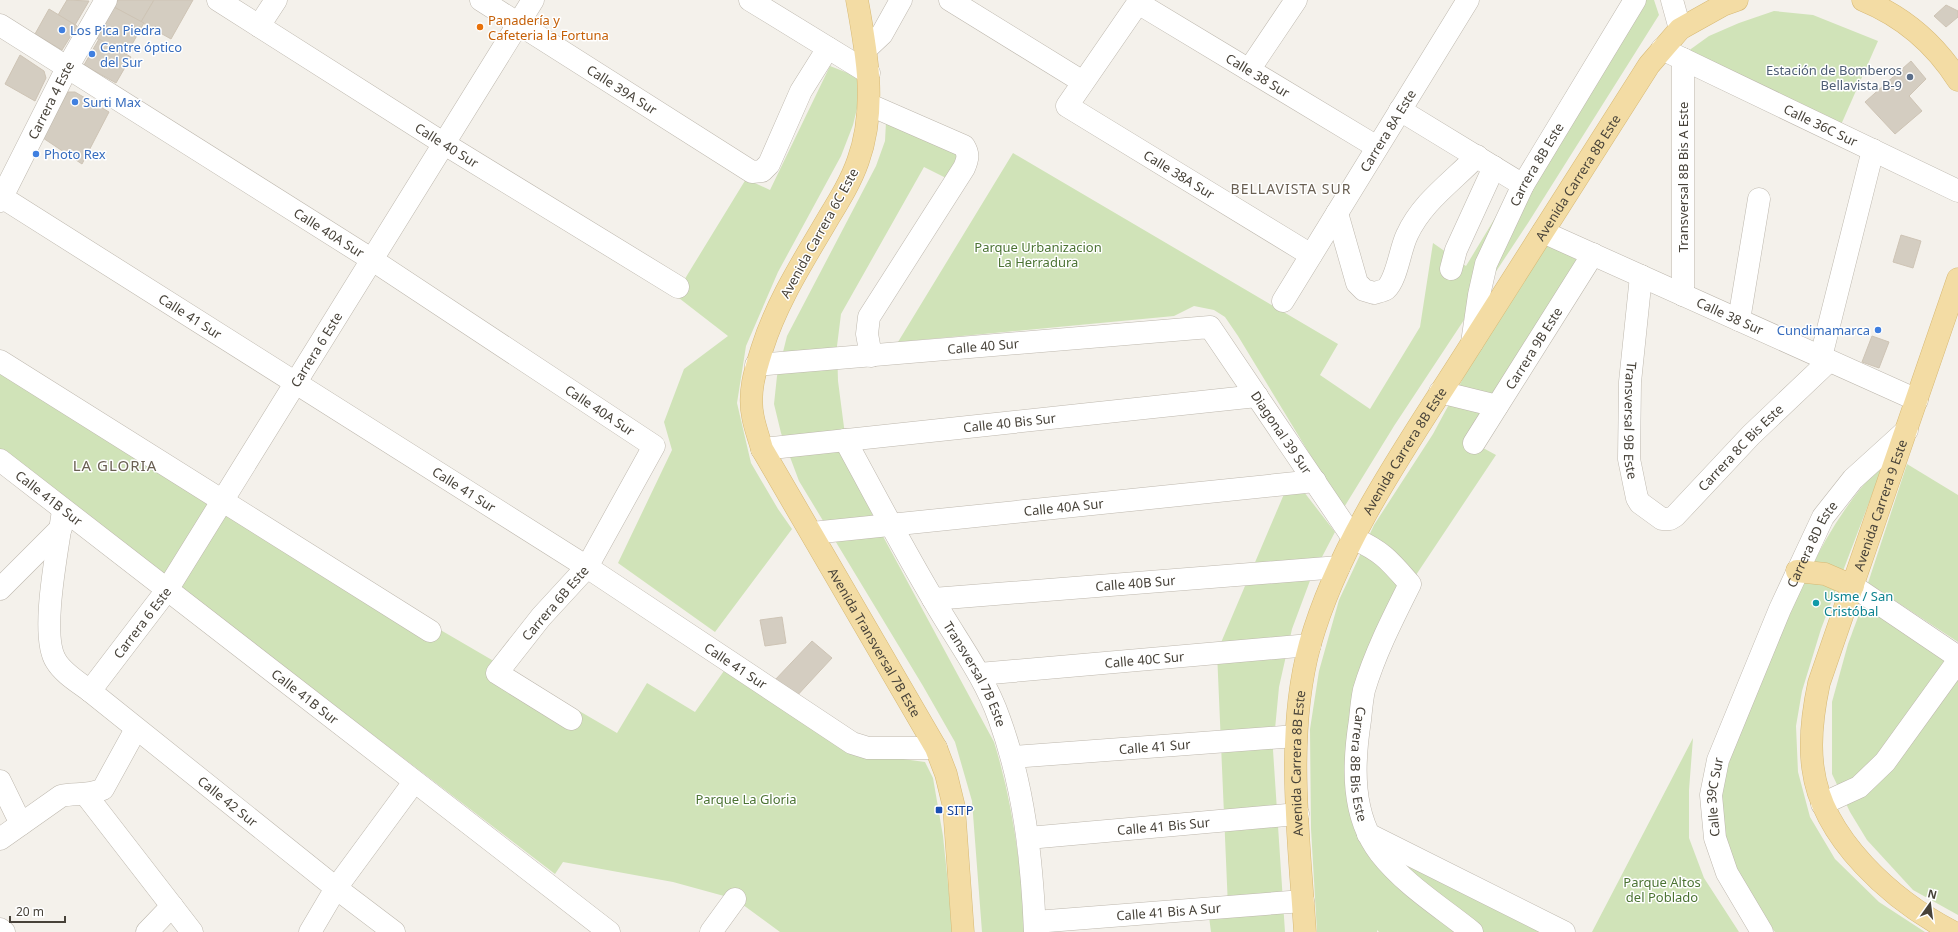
<svg xmlns="http://www.w3.org/2000/svg" width="1958" height="932" font-family="'Noto Sans',sans-serif">
	<style>
		.green { fill: #d0e3b8 }
		.building { fill: #d4cdc1; stroke: #cec4b5 }
		.lines { fill: none; stroke-linecap: round; stroke-linejoin: round }
		.minor-casing { stroke: #beb8ae; stroke-width: 23 }
		.major-casing { stroke: #d7b975; stroke-width: 23 }
		.minor { stroke: #fff; stroke-width: 22 }
		.major { stroke: #f3dca4; stroke-width: 22 }
		.food-dot { fill: #e8710a; stroke: #fff; stroke-width: 1.5 }
		.shop-dot { fill: #3f7fe0; stroke: #fff; stroke-width: 1.5 }
		.service-dot { fill: #5c6f8a; stroke: #fff; stroke-width: 1.5 }
		.culture-dot { fill: #0f9aa8; stroke: #fff; stroke-width: 1.5 }
		.transit-dot { fill: #1a4fb4; stroke: #fff; stroke-width: 1.5 }
		.labels { text-anchor: middle; stroke-width: 3; stroke-linejoin: round; paint-order: stroke }
		.food-label { font-size: 13px; fill: #c56008; stroke: #fff; text-anchor: start }
		.shop-label { font-size: 13px; fill: #366cbe; stroke: #fff; text-anchor: start }
		.service-label { font-size: 13px; fill: #4e5e75; stroke: #fff; text-anchor: end }
		.street-label { font-size: 13px; fill: #474239; stroke: #fff }
		.park-label { font-size: 13px; fill: #4b7333; stroke: #fff }
		.culture-label { font-size: 13px; fill: #0d838f; stroke: #fff; text-anchor: start }
		.transit-label { font-size: 13px; fill: #164399; stroke: #fff; text-anchor: start }
		.neighbourhood-label { font-size: 14px; letter-spacing: 1px; fill: #695f52; stroke: #fff }
		.quarter-label { font-size: 15px; letter-spacing: 1px; fill: #695f52; stroke: #fff }
	</style>
	<rect width="100%" height="100%" fill="#f4f1eb"/>
	<g class="green">
		<polygon points="1627,0 1654,0 1659,15 1528,223 1394,426 1343,509 1238,336 1225,317 1214,310 1194,306 1174,316 898,342 1013,153 1338,344 1320,375 1370,409 1420,327 1433,243 1466,266"/>
		<polygon points="1774,11 1813,15 1878,41 1840,127 1684,54 1709,36 1739,23"/>
		<polygon points="830,66 858,77 859,100 853,125 841,156 778,272 746,346 737,403 751,463 778,509 792,529 715,632 618,563 672,450 664,422 684,369 728,336 675,295 746,179 770,190"/>
		<path d="M886,122L967,156L952,181L924,167L841,314L837,346L838,381L848,458L878,527L994,742C1013,803 1021,868 1026,932H982L972,801L955,742L923,686L799,481L781,433L774,404L777,376L787,336L876,166L885,141Z"/>
		<polygon points="1545,243 1587,265 1474,443 1496,455 1410,584 1364,691 1367,833 1564,932 1379,932 1377,930 1377,932 1317,932 1311,829 1310,729 1319,671 1339,600 1374,525 1433,434 1480,347"/>
		<polygon points="0,373 617,733 647,683 695,712 726,668 859,753 925,762 933,778 943,836 953,932 780,932 735,899 673,882 563,862 555,874 12,459 0,452"/>
		<path d="M1884,463L1821,629L1802,691L1796,726L1798,772L1810,817L1835,859L1879,902L1925,932H1775C1743,892 1717,845 1720,791C1720,786 1723,779 1725,774C1733,745 1746,717 1758,689C1792,611 1821,524 1884,463Z"/>
		<polygon points="1907,464 1958,495 1958,642 1868,583"/>
		<polygon points="1287,487 1304,492 1335,532 1311,578 1292,629 1279,687 1273,750 1285,932 1211,932 1208,909 1228,907 1217,652"/>
		<polygon points="1864,601 1958,667 1958,915 1913,890 1867,840 1850,812 1832,774 1832,702 1848,644"/>
		<polygon points="1693,738 1689,790 1689,838 1704,878 1739,932 1592,932"/>
	</g>
	<g class="building">
		<polygon points="67,0 89,1 75,25 58,15"/>
		<polygon points="118,0 154,0 141,22 114,7"/>
		<polygon points="154,0 193,0 171,39 141,22"/>
		<polygon points="1946,5 1958,11 1958,17 1946,27 1934,16"/>
		<polygon points="114,7 144,23 126,55 96,38"/>
		<polygon points="49,9 77,26 62,50 35,34"/>
		<polygon points="99,39 131,57 116,83 84,65"/>
		<polygon points="20,55 44,71 46,78 35,101 5,84"/>
		<polygon points="1911,61 1926,79 1909,96 1922,111 1895,134 1865,102"/>
		<polygon points="68,92 75,92 109,112 82,164 43,138"/>
		<polygon points="1901,235 1921,241 1913,268 1893,262"/>
		<polygon points="1872,336 1889,342 1879,368 1862,362"/>
		<polygon points="782,617 786,643 765,646 760,620"/>
		<polygon points="812,641 832,658 794,699 774,681"/>
	</g>
	<g class="lines">
		<g class="minor-casing">
			<g id="minor">
				<path id="s1" d="M218,0L443,143L678,287"/>
				<path id="s2" d="M481,0L752,172L762,171L769,164L801,91L828,48"/>
				<polyline points="750,0 869,73"/>
				<polyline points="950,0 1083,82"/>
				<path id="s3" d="M1140,0L1067,106L1311,255"/>
				<polyline points="1672,0 1680,29"/>
				<path id="s4" d="M1138,3L1377,147"/>
				<path id="s5" d="M0,25L371,259L654,446L587,567L541,617L497,673L571,719"/>
				<polyline points="259,26 276,0"/>
				<polyline points="866,49 882,34 901,0"/>
				<path id="s6" d="M1662,49L1958,191"/>
				<polyline points="1683,59 1683,295"/>
				<polyline points="1249,70 1296,0"/>
				<path d="M870,105L964,146C969,154 968,159 964,168L869,317L867,334L871,356"/>
				<polyline points="1400,110 1523,185"/>
				<path id="s7" d="M0,196L587,567L852,743L868,748H936"/>
				<path id="s8" d="M0,201L67,68L106,0"/>
				<path d="M1337,213L1357,283L1364,290L1374,293C1377,292 1383,291 1386,289C1397,279 1400,249 1407,235C1422,202 1452,182 1477,156"/>
				<path id="s9" d="M1543,232L1917,400"/>
				<polyline points="1451,269 1456,250 1494,167"/>
				<path id="s10" d="M1641,276L1630,382L1629,459L1637,498L1640,503L1662,519H1670L1675,516L1751,435L1829,361"/>
				<path id="s11" d="M1283,301L1468,0"/>
				<polyline points="1739,320 1759,199"/>
				<path id="s12" d="M1472,343L1479,295L1486,264L1523,185L1635,0"/>
				<polyline points="1821,357 1873,150"/>
				<polyline points="0,361 430,631"/>
				<path id="s13" d="M756,365L1210,327L1353,538C1383,552 1389,560 1410,584C1393,618 1375,653 1364,690C1362,699 1361,710 1360,720C1353,765 1351,815 1380,853C1405,885 1441,907 1472,932"/>
				<polyline points="1440,392 1497,406"/>
				<path id="s14" d="M845,440C874,493 902,547 933,599C955,638 984,675 999,718C1024,786 1032,860 1035,932"/>
				<path id="s15" d="M1474,443L1593,254"/>
				<path id="s16" d="M762,449L1257,396"/>
				<path id="s17" d="M0,460L609,932"/>
				<path id="s18" d="M63,510C59,543 39,635 56,661C63,673 78,682 90,691L336,888L394,932"/>
				<path id="s19" d="M812,533L1315,481"/>
				<polyline points="1853,586 1958,657"/>
				<polyline points="0,589 61,528"/>
				<path id="s20" d="M933,599L1339,567"/>
				<path id="s21" d="M979,674L1310,645"/>
				<path id="s22" d="M90,691L167,590L533,0"/>
				<path id="s23" d="M1013,757L1296,736"/>
				<polyline points="0,781 21,824"/>
				<polyline points="86,795 192,932"/>
				<polyline points="1822,804 1859,787 1885,762 1958,661"/>
				<polyline points="1368,834 1564,932"/>
				<path id="s24" d="M1028,838L1298,814"/>
				<path d="M0,839L61,796C75,793 89,796 103,789L136,729"/>
				<path id="s25" d="M1035,922L1303,901"/>
				<polyline points="0,929 4,932"/>
				<polyline points="147,932 172,906"/>
				<polyline points="310,932 336,888 414,782"/>
				<polyline points="711,932 735,899"/>
				<path id="s26" d="M1762,932L1727,873L1715,838L1711,795L1718,760L1780,609L1823,517L1853,479L1907,430"/>
			</g>
		</g>
		<g class="major-casing">
			<g id="major">
				<path id="s27" d="M857,0C867,54 877,108 858,161C851,181 840,199 829,217C804,260 777,301 762,349C755,371 748,393 753,417C755,428 759,438 762,449L936,748L946,774L954,807L963,932"/>
				<path d="M1863,0C1902,16 1935,44 1958,80"/>
				<polyline points="1797,571 1825,574 1853,586"/>
				<path id="s28" d="M1305,932C1299,839 1285,734 1310,644C1339,542 1406,447 1462,359C1525,261 1587,163 1649,65L1680,29L1723,5L1737,0"/>
				<path id="s29" d="M1953,932C1893,901 1822,839 1813,768C1809,740 1813,711 1819,683L1958,279"/>
			</g>
		</g>
		<use href="#minor" class="minor"/>
		<use href="#major" class="major"/>
	</g>
	<circle class="food-dot" cx="480" cy="27" r="4"/>
	<g class="shop-dot">
		<circle cx="62" cy="30" r="4"/>
		<circle cx="92" cy="54" r="4"/>
		<circle cx="75" cy="102" r="4"/>
		<circle cx="36" cy="154" r="4"/>
		<circle cx="1878" cy="330" r="4"/>
	</g>
	<circle class="service-dot" cx="1910" cy="77" r="4"/>
	<circle class="culture-dot" cx="1816" cy="603" r="4"/>
	<rect class="transit-dot" x="935" y="806" width="8" height="8" rx="2"/>
	<g class="labels">
		<g class="food-label">
			<text x="488" y="25">Panadería y<tspan x="488" dy="15">Cafeteria la Fortuna</tspan></text>
		</g>
		<g class="shop-label">
			<text x="70" y="35">Los Pica Piedra</text>
			<text x="100" y="52">Centre óptico<tspan x="100" dy="15">del Sur</tspan></text>
			<text x="83" y="107">Surti Max</text>
			<text x="44" y="159">Photo Rex</text>
			<text x="1870" y="335" text-anchor="end">Cundimamarca</text>
		</g>
		<g class="service-label">
			<text x="1902" y="75">Estación de Bomberos<tspan x="1902" dy="15">Bellavista B-9</tspan></text>
		</g>
		<g class="street-label">
			<text dy="5" stroke="none"><textPath href="#s4" startOffset="140">Calle 38 Sur</textPath></text>
			<text dy="5" stroke="none"><textPath href="#s2" startOffset="167">Calle 39A Sur</textPath></text>
			<text dy="5" stroke="none"><textPath href="#s8" startOffset="113">Carrera 4 Este</textPath></text>
			<text dy="5" stroke="none"><textPath href="#s6" startOffset="176">Calle 36C Sur</textPath></text>
			<text dy="5" stroke="none"><textPath href="#s11" startOffset="200">Carrera 8A Este</textPath></text>
			<text dy="5" stroke="none"><textPath href="#s1" startOffset="271">Calle 40 Sur</textPath></text>
			<text dy="5" stroke="none"><textPath href="#s12" startOffset="192">Carrera 8B Este</textPath></text>
			<text dy="5" stroke="none"><textPath href="#s3" startOffset="260">Calle 38A Sur</textPath></text>
			<text transform="translate(1683 177) rotate(-90)" y="5">Transversal 8B Bis A Este</text>
			<text dy="5" stroke="none"><textPath href="#s28" startOffset="829">Avenida Carrera 8B Este</textPath></text>
			<text dy="5" stroke="none"><textPath href="#s5" startOffset="389">Calle 40A Sur</textPath></text>
			<text transform="translate(819 233) rotate(-61)" y="5">Avenida Carrera 6C Este</text>
			<text dy="5" stroke="none"><textPath href="#s7" startOffset="225">Calle 41 Sur</textPath></text>
			<text dy="5" stroke="none"><textPath href="#s9" startOffset="205">Calle 38 Sur</textPath></text>
			<text dy="5" stroke="none"><textPath href="#s13" startOffset="228">Calle 40 Sur</textPath></text>
			<text dy="5" stroke="none"><textPath href="#s22" startOffset="410">Carrera 6 Este</textPath></text>
			<text dy="5" stroke="none"><textPath href="#s15" startOffset="112">Carrera 9B Este</textPath></text>
			<text dy="5" stroke="none"><textPath href="#s5" startOffset="713">Calle 40A Sur</textPath></text>
			<text dy="5" stroke="none"><textPath href="#s10" startOffset="145">Transversal 9B Este</textPath></text>
			<text dy="5" stroke="none"><textPath href="#s16" startOffset="249">Calle 40 Bis Sur</textPath></text>
			<text dy="5" stroke="none"><textPath href="#s13" startOffset="583">Diagonal 39 Sur</textPath></text>
			<text dy="5" stroke="none"><textPath href="#s10" startOffset="365">Carrera 8C Bis Este</textPath></text>
			<text dy="5" stroke="none"><textPath href="#s28" startOffset="505">Avenida Carrera 8B Este</textPath></text>
			<text dy="5" stroke="none"><textPath href="#s7" startOffset="549">Calle 41 Sur</textPath></text>
			<text dy="5" stroke="none"><textPath href="#s17" startOffset="62">Calle 41B Sur</textPath></text>
			<text dy="5" stroke="none"><textPath href="#s29" startOffset="497">Avenida Carrera 9 Este</textPath></text>
			<text dy="5" stroke="none"><textPath href="#s19" startOffset="253">Calle 40A Sur</textPath></text>
			<text dy="5" stroke="none"><textPath href="#s26" startOffset="420">Carrera 8D Este</textPath></text>
			<text dy="5" stroke="none"><textPath href="#s20" startOffset="203">Calle 40B Sur</textPath></text>
			<text transform="translate(555 603) rotate(-49)" y="5">Carrera 6B Este</text>
			<text dy="5" stroke="none"><textPath href="#s22" startOffset="86">Carrera 6 Este</textPath></text>
			<text dy="5" stroke="none"><textPath href="#s27" startOffset="701">Avenida Transversal 7B Este</textPath></text>
			<text dy="5" stroke="none"><textPath href="#s21" startOffset="166">Calle 40C Sur</textPath></text>
			<text dy="5" stroke="none"><textPath href="#s7" startOffset="873">Calle 41 Sur</textPath></text>
			<text dy="5" stroke="none"><textPath href="#s14" startOffset="268">Transversal 7B Este</textPath></text>
			<text dy="5" stroke="none"><textPath href="#s17" startOffset="386">Calle 41B Sur</textPath></text>
			<text dy="5" stroke="none"><textPath href="#s23" startOffset="142">Calle 41 Sur</textPath></text>
			<text dy="5" stroke="none"><textPath href="#s28" startOffset="169">Avenida Carrera 8B Este</textPath></text>
			<text dy="5" stroke="none"><textPath href="#s13" startOffset="975">Carrera 8B Bis Este</textPath></text>
			<text dy="5" stroke="none"><textPath href="#s26" startOffset="147">Calle 39C Sur</textPath></text>
			<text dy="5" stroke="none"><textPath href="#s18" startOffset="375">Calle 42 Sur</textPath></text>
			<text dy="5" stroke="none"><textPath href="#s24" startOffset="136">Calle 41 Bis Sur</textPath></text>
			<text dy="5" stroke="none"><textPath href="#s25" startOffset="134">Calle 41 Bis A Sur</textPath></text>
		</g>
		<g class="park-label">
			<text x="1038" y="252">Parque Urbanizacion<tspan x="1038" dy="15">La Herradura</tspan></text>
			<text x="746" y="804">Parque La Gloria</text>
			<text x="1662" y="887">Parque Altos<tspan x="1662" dy="15">del Poblado</tspan></text>
		</g>
		<g class="culture-label">
			<text x="1824" y="601">Usme / San<tspan x="1824" dy="15">Cristóbal</tspan></text>
		</g>
		<g class="transit-label">
			<text x="947" y="815">SITP</text>
		</g>
		<g class="neighbourhood-label">
			<text x="1291" y="194">BELLAVISTA SUR</text>
		</g>
		<g class="quarter-label">
			<text x="115" y="471">LA GLORIA</text>
		</g>
	</g>
	<g transform="translate(1930 904) rotate(14)" stroke="#ffffff" stroke-width="3" paint-order="stroke">
	<path d="M0-3L7 15L0 10L-7 15Z" fill="#474239"/>
	<text y="-6" font-size="11" font-weight="bold" text-anchor="middle" fill="#474239">N</text>
	</g>
	<path d="M10 916v6h55v-6" fill="none" stroke="#474239" stroke-width="2"/>
	<text x="16" y="916" font-size="12" fill="#474239" stroke="#ffffff" stroke-width="3" paint-order="stroke">20 m</text>
</svg>
